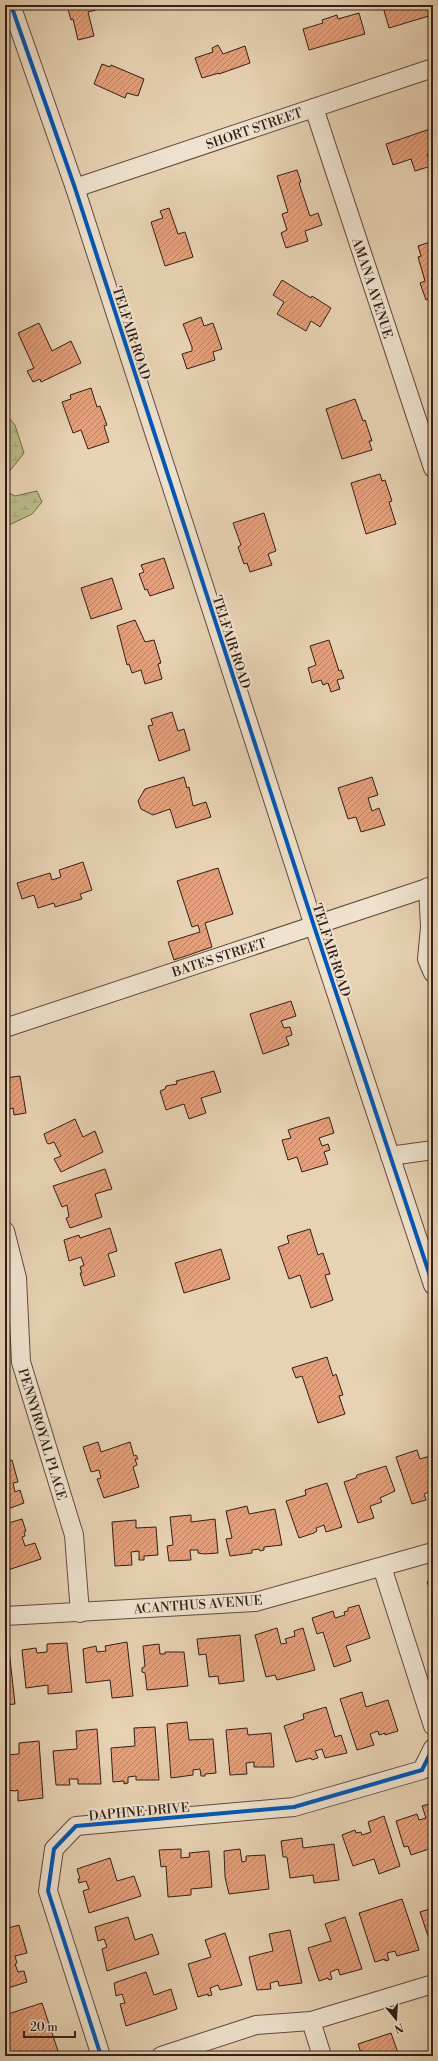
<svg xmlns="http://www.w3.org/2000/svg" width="438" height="2061" font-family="'Libre Bodoni',serif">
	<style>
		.wetland { fill: url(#wetland-marsh); stroke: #766c50 }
		.building { fill: url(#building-hatch); stroke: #331e17 }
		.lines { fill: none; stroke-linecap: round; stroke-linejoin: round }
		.minor-casing { stroke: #604b3e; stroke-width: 20 }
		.minor { stroke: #efe2ce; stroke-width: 18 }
		.cycleway-casing { stroke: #efe2ce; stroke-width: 6 }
		.cycleway { stroke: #0057b8; stroke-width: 4 }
		.labels { text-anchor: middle; stroke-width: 4; stroke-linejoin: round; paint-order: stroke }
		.street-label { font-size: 13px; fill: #331e17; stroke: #efe2ce }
	</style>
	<defs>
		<pattern id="wetland-marsh" width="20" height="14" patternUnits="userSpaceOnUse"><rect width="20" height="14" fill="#baba89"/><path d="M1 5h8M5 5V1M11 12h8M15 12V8" fill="none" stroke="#a09f76"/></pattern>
		<pattern id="building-hatch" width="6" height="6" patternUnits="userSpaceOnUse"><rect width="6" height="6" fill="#e4a07c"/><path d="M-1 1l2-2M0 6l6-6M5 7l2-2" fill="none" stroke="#b98265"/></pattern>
	</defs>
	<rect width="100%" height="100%" fill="#e7d2b3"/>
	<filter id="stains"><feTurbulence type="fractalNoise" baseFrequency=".005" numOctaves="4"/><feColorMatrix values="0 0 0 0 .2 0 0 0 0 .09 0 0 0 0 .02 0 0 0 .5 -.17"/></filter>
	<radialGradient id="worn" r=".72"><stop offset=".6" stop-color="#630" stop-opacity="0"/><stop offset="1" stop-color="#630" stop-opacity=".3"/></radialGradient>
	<g class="wetland">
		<polygon points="5,413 15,425 24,453 5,477"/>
		<polygon points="5,491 15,496 37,491 42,502 32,514 5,527"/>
	</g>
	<g class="building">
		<polygon points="83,5 95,5 96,10 88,12 94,36 78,40 73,19 71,20 68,9"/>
		<polygon points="389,5 433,5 433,13 428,15 429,16 389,28 383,7"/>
		<polygon points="359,13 365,34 309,50 303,29 323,23 322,20 337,15 338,19"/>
		<polygon points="218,45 223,54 245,46 250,63 219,74 219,73 202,78 195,58 213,52 212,48"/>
		<polygon points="102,64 110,67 111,65 144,79 138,96 127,93 125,98 94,84"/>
		<polygon points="433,128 433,152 427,154 431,166 415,171 411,159 393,165 386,144"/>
		<polygon points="297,170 301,182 299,183 310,216 318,213 322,225 305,231 308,241 286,248 281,233 287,230 282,214 288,212 277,176"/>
		<polygon points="169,208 178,234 185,232 193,257 165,266 151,222 163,218 160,211"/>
		<polygon points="433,241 433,297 426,300 420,283 425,281 418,257 421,256 418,246"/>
		<polygon points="282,280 311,298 312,296 331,308 320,327 311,321 306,331 277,314 284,302 273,295"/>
		<polygon points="201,317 204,326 213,323 222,349 213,352 215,360 187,369 182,354 192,351 192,347 183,324"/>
		<polygon points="39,323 52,351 71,341 81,363 41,382 40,379 33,382 27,371 34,368 18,333"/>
		<polygon points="91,388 97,407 100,406 107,425 104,426 109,442 88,449 81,430 73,433 62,402 71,399 70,395"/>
		<polygon points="355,399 363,421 365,420 372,441 369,441 372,450 342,459 326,409"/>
		<polygon points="380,474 382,481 385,480 392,501 389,502 396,524 366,534 351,483"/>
		<polygon points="264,513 276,551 268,554 272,565 250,572 247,563 244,564 238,547 241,545 233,523"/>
		<polygon points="164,558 174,588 150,596 147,589 145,590 139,574 144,572 141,565"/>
		<polygon points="112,578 122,609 91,619 81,588"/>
		<polygon points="135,620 145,642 154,640 161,663 158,664 162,679 145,684 141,670 132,673 129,664 127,665 117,626"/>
		<polygon points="329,640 339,671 341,670 344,678 337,680 340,689 331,692 328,683 323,685 321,680 312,683 308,668 316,665 310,646"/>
		<polygon points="172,712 178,731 184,729 190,750 159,761 148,726 153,725 151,719"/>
		<polygon points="184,777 187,788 189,787 193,806 206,802 211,817 176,828 170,809 153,815 141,809 138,801 145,789"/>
		<polygon points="372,777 378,795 368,798 372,811 379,808 385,825 361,832 356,817 348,819 338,788"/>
		<polygon points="83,862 92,890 80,894 82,899 55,907 54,903 38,908 34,895 22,899 17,883 50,873 52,880 61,877 59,870"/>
		<polygon points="218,868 233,914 205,923 212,947 174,960 168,942 200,932 198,925 192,927 177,881"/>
		<polygon points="291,1001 296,1016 281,1021 284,1028 290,1027 292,1035 286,1037 289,1045 263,1054 250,1014"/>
		<polygon points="214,1071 221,1092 201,1098 206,1113 189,1119 184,1104 166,1110 160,1091 165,1089 166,1086 177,1084 176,1081"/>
		<polygon points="20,1076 26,1113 14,1115 13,1108 9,1109 9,1112 5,1112 5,1078"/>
		<polygon points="329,1117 334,1133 319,1138 322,1146 328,1144 330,1150 324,1152 328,1164 302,1172 297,1157 288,1160 282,1140 291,1138 288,1130"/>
		<polygon points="75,1119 83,1137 95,1131 103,1152 61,1172 54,1159 61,1156 54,1142 49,1144 47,1143 44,1134"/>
		<polygon points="105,1169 112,1189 95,1194 102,1217 70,1228 66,1218 69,1217 67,1205 62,1207 53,1186"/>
		<polygon points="110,1228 117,1251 108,1254 115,1276 84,1286 80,1273 82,1273 80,1267 84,1265 81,1257 69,1261 64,1240 79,1235 80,1238"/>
		<polygon points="310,1229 318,1255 323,1253 330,1274 325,1275 333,1300 311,1308 300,1275 289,1279 278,1247 289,1243 287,1236"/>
		<polygon points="221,1249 230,1279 184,1293 175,1263"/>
		<polygon points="327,1357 333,1376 336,1374 343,1395 339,1396 345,1414 318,1423 302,1376 296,1378 292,1368"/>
		<polygon points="98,1442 101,1452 130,1442 134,1456 136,1455 138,1459 135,1459 137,1465 133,1467 139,1487 104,1498 97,1479 101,1478 99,1470 91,1472 83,1447"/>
		<polygon points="417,1450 420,1459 433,1455 433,1497 429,1492 424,1494 426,1500 412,1504 396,1457"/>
		<polygon points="12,1460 18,1482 13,1483 15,1492 20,1490 24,1503 5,1510 5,1462"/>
		<polygon points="386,1466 395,1491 380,1498 382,1502 370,1506 374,1518 358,1523 344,1482 356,1478 357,1475"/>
		<polygon points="327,1483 342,1527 326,1532 324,1525 316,1528 317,1531 314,1533 299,1538 286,1501 306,1495 305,1490"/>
		<polygon points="247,1506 249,1514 275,1509 282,1545 264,1547 264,1550 260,1551 259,1549 252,1550 252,1553 230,1556 226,1539 232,1538 226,1511"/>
		<polygon points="191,1515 191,1522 215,1519 218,1553 204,1554 198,1553 198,1550 190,1550 191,1560 169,1561 167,1546 173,1545 170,1517"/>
		<polygon points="22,1519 26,1531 24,1532 25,1536 22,1537 25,1546 35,1543 41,1559 5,1571 5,1524"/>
		<polygon points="136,1520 136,1528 156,1527 158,1555 144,1556 144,1560 139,1560 139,1551 131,1552 132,1565 115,1566 112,1522"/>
		<polygon points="433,1580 433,1592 432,1589 430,1590 427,1582"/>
		<polygon points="359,1605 370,1638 346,1646 351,1661 334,1667 323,1632 317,1634 312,1618 333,1611 335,1618 345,1615 344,1612 348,1611 348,1608"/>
		<polygon points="277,1628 281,1644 287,1643 285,1639 295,1636 294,1631 303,1628 315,1670 277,1680 275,1675 266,1677 255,1635"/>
		<polygon points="240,1635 244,1681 219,1684 218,1676 209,1677 206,1654 199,1655 197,1639"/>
		<polygon points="127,1642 133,1696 112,1698 110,1680 86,1683 83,1649 96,1646 97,1652 106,1651 105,1646"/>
		<polygon points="67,1643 72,1692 48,1694 48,1685 26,1688 22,1650 36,1648 37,1653 47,1652 47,1644"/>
		<polygon points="159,1644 160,1654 165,1654 165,1652 184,1652 188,1686 147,1690 145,1673 142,1672 142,1668 145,1666 143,1646"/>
		<polygon points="5,1650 9,1650 15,1704 5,1705"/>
		<polygon points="362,1692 366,1707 388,1700 398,1731 385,1735 385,1733 379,1735 378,1731 370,1734 374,1745 357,1750 340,1699"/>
		<polygon points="326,1707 335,1737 341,1735 347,1753 325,1758 322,1749 315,1751 318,1758 312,1760 311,1758 296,1762 284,1726 304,1719 303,1714"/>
		<polygon points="187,1722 189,1740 213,1739 216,1773 205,1774 205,1776 201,1776 200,1769 193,1770 193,1775 171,1778 167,1724"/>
		<polygon points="155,1727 159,1780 136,1780 136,1776 128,1777 128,1783 124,1784 124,1781 113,1782 111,1748 135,1746 134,1728"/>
		<polygon points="247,1728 248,1735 271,1733 274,1767 254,1767 254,1762 246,1763 247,1774 230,1775 226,1730"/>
		<polygon points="97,1729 101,1784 78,1784 78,1779 69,1779 70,1785 56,1785 53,1751 77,1749 76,1731"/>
		<polygon points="39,1741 43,1798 18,1801 18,1790 15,1791 8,1790 8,1793 5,1794 5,1755 19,1754 19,1743"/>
		<polygon points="433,1803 433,1852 430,1853 429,1849 411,1855 408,1846 404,1847 396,1821 417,1814 419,1820 426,1818 422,1806"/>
		<polygon points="384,1816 400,1866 379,1874 374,1859 353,1866 342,1835 355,1830 356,1833 361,1832 362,1835 371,1832 368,1822"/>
		<polygon points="302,1838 303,1848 334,1844 339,1880 314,1883 313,1875 290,1878 287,1857 283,1857 281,1841"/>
		<polygon points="181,1849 181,1858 190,1857 189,1853 209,1851 212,1887 191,1889 191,1895 168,1897 166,1866 161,1867 159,1850"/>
		<polygon points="240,1849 242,1862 246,1861 246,1856 265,1855 269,1889 229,1894 225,1877 224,1851"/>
		<polygon points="110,1858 117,1881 134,1876 141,1896 89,1913 83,1891 89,1889 86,1881 79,1883 78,1879 80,1879 77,1869"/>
		<polygon points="402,1899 419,1950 397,1956 395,1951 387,1953 389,1960 385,1961 385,1959 375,1962 359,1913"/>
		<polygon points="433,1908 433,1944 431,1945 420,1912"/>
		<polygon points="128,1917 135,1940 152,1934 159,1954 107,1971 102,1949 107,1947 104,1939 98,1941 95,1927"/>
		<polygon points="345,1917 362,1969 340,1975 338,1969 330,1972 332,1979 329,1980 328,1978 319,1981 308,1948 331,1941 325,1924"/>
		<polygon points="19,1925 27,1953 15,1956 17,1963 15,1964 18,1972 24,1971 27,1982 5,1989 5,1929"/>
		<polygon points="290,1930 302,1983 279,1986 278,1981 270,1983 271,1989 257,1990 249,1957 273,1951 269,1934"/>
		<polygon points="225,1933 242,1985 220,1990 218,1985 210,1988 212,1995 208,1996 208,1994 198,1997 188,1964 211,1957 205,1940"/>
		<polygon points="146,1972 154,1995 171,1989 177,2009 126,2026 120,2004 125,2003 122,1994 116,1996 114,1983"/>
		<polygon points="42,2003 58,2051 43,2056 25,2056 24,2053 11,2056 5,2038 5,2015"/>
		<polygon points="391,2033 399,2056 362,2056 358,2044"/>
		<polygon points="414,2051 416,2056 399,2056"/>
	</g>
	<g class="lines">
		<g class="minor-casing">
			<g id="minor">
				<polyline points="11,5 75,188 314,926 433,1285"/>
				<polyline points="314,108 433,468"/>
				<polyline points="75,188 433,68"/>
				<polyline points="428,887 430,927 427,959 433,973"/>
				<polyline points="5,1028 433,886"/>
				<polyline points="390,1156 433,1150"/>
				<polyline points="5,1231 17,1278 21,1362 74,1535 80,1613"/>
				<polyline points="382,1567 433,1726"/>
				<polyline points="5,1616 255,1602 433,1552"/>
				<polyline points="311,2021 322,2056"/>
				<polyline points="101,2056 48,1891 54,1849 76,1826 294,1807 422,1770 433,1748"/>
				<polyline points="161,2056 256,2025 311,2021 433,1984"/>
			</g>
		</g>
		<use href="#minor" class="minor"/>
		<g class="cycleway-casing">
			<g id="cycleway">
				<polyline points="11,5 75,188 314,926 433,1285"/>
				<polyline points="101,2056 48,1891 54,1849 76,1826 294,1807 422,1770 433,1748"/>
			</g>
		</g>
		<use href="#cycleway" class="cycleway"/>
	</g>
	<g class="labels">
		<g class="street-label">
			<text transform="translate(254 128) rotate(-19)" y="5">SHORT STREET</text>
			<text transform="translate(373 288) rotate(72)" y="5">AMANA AVENUE</text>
			<text transform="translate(132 333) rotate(72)" y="5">TELFAIR ROAD</text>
			<text transform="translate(232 642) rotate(72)" y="5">TELFAIR ROAD</text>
			<text transform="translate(332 950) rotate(72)" y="5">TELFAIR ROAD</text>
			<text transform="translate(219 957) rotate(-18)" y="5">BATES STREET</text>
			<text transform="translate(43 1434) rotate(73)" y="5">PENNYROYAL PLACE</text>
			<text transform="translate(198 1604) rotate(-4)" y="5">ACANTHUS AVENUE</text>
			<text transform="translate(139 1811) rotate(-5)" y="5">DAPHNE DRIVE</text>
		</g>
	</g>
	<rect width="438" height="2061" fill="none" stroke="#e7d2b3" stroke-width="20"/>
	<rect x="6" y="6" width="426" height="2049" fill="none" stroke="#331e17" stroke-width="2"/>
	<rect x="10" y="10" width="418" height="2041" fill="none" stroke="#331e17"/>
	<g transform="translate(396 2019) rotate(162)" stroke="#efe2ce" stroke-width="3" paint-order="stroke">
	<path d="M0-3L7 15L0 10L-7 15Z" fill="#331e17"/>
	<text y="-6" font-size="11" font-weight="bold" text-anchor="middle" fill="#331e17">N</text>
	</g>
	<path d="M24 2031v6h51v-6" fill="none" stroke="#331e17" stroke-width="2"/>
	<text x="30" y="2031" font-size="12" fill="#331e17" stroke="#efe2ce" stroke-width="3" paint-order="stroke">20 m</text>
	<rect width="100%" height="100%" filter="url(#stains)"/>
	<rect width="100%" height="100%" fill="url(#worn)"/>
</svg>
